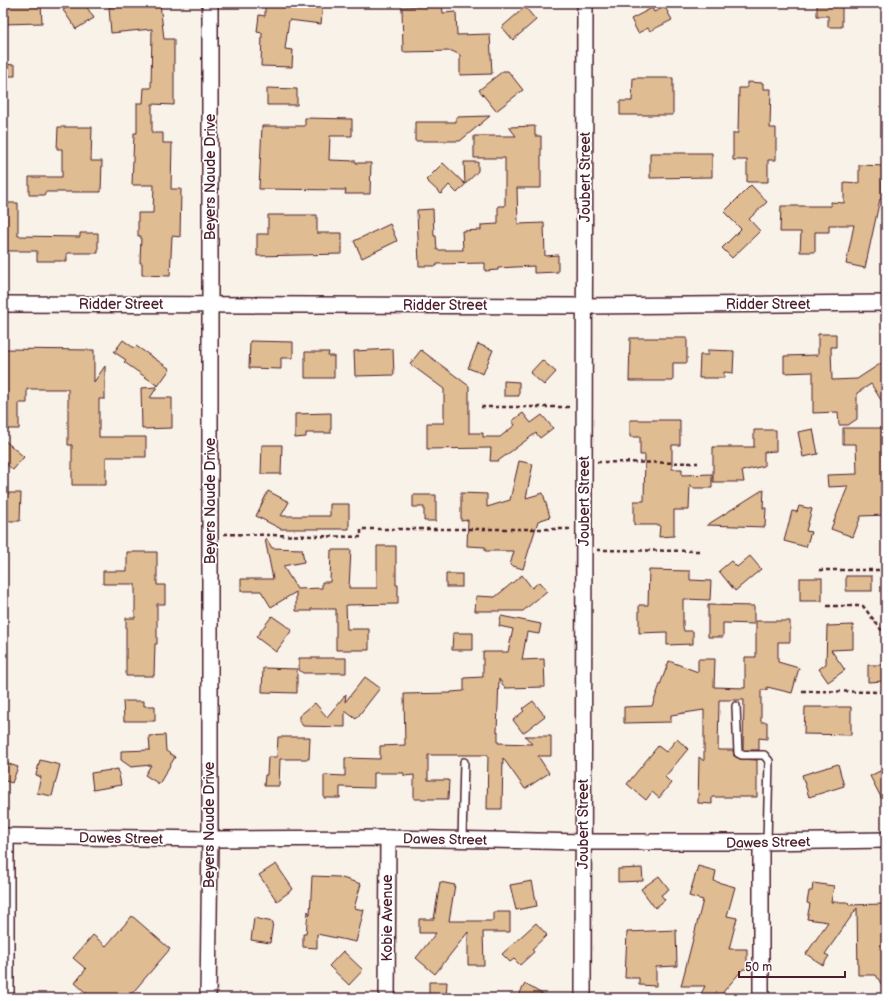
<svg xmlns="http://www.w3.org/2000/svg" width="889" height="1001" font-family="'Balsamiq Sans',sans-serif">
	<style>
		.building { fill: #dfbc91; stroke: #4a1f2b }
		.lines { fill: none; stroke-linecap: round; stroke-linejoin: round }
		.lane-casing { stroke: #4a1f2b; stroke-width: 10 }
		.street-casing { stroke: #4a1f2b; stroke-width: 18 }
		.path { stroke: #4a1f2b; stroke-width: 2.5; stroke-dasharray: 4 3; stroke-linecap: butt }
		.lane { stroke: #fff; stroke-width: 7 }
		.street { stroke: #fff; stroke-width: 15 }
		.labels { text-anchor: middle; stroke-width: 3.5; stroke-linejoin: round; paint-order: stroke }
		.street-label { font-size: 14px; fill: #4a1f2b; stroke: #fff }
	</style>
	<rect width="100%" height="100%" fill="#f9f2e9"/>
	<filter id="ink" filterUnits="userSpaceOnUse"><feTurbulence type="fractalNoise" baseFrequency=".025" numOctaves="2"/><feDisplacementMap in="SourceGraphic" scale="8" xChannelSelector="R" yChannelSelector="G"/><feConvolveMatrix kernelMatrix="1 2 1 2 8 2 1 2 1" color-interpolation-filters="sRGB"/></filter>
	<g filter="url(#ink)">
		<g class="building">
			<polygon points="3,3 41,3 42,23 3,24"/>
			<polygon points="75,3 84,3 94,18 76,29 63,10"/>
			<polygon points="153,3 160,3 164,39 174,39 174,105 152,104 152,133 163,133 163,143 172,143 171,189 181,189 180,237 172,236 170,276 142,275 142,263 140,263 141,236 138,236 138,213 153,213 154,185 132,185 134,133 137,133 137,103 143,103 144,88 151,88 152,29 111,33 109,7"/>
			<polygon points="265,3 323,3 321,24 289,20 285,49 293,50 292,67 261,66 262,33 257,32 259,15 265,16"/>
			<polygon points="427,3 442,3 443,13 456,12 457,35 490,34 492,74 460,75 460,55 452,51 403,52 402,7 427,6"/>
			<polygon points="817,4 842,4 842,27 828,27 828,16 817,16"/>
			<polygon points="525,7 536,20 513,40 502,27"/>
			<polygon points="665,7 672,20 650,31 648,28 638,33 631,19 652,8 654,12"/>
			<polygon points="3,64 15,65 15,76 3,76"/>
			<polygon points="503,71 508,71 523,90 496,111 479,90"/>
			<polygon points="633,78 673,78 673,115 620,115 620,101 632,101"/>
			<polygon points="747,82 763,83 763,89 771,89 770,128 776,128 776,160 768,160 768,182 747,182 747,160 733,160 733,133 738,133 739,88 747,88"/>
			<polygon points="267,88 297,89 297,105 267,105"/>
			<polygon points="490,116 460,141 415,141 415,122 456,122 456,117"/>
			<polygon points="305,118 352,119 352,136 330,136 329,160 356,161 356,163 371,163 370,194 345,194 346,190 259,189 262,126 305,126"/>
			<polygon points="535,126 535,136 541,136 541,188 517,188 518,224 544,223 545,256 558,255 558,272 534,273 534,266 498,268 498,270 485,271 485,263 437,264 437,266 419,266 417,210 433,209 434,236 436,236 437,250 463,250 462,231 481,230 481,225 498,224 498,206 505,206 505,158 474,158 474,136 516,136 509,127"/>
			<polygon points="58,127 92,127 91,161 102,161 101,192 45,192 45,195 29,195 29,177 62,177 62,149 57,149"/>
			<polygon points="650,153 712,153 712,177 650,178"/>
			<polygon points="464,162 478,162 478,171 457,193 449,185 441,194 426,180 443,163 465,184"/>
			<polygon points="859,165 886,166 886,181 882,181 882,199 880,199 865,268 846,264 854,225 829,225 829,232 815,232 815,252 800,252 801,232 780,232 781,206 831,206 831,202 844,203 844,182 859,183"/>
			<polygon points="751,185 767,202 749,219 760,231 732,258 722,248 741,229 724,212"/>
			<polygon points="3,203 18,203 18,236 80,237 80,233 98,233 98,253 67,253 67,261 37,261 37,251 3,251"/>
			<polygon points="268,215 317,215 317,233 342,233 342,254 257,256 257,234 268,234"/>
			<polygon points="390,224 397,241 362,258 354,241"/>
			<polygon points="818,334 836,334 836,347 831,347 832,380 857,379 886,360 886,408 871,384 857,393 857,419 848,425 839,425 838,412 813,413 813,372 784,373 784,356 818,355"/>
			<polygon points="630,338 687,338 687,363 673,363 673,381 629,381"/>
			<polygon points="123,340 134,348 136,346 170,369 158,386 124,362 126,360 114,352"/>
			<polygon points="250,341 293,342 293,358 281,358 281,369 249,368"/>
			<polygon points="478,344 493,350 483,374 468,368"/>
			<polygon points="3,349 94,350 94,382 105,366 105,399 99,399 99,437 146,437 146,457 106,457 106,485 72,485 72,445 68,445 68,389 27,389 27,403 19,403 19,429 3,429"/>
			<polygon points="393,349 394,375 355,376 354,351"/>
			<polygon points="421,350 469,386 469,433 483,433 483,437 500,437 515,425 512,421 523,413 531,423 542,415 553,428 540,438 536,433 498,461 490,461 491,448 427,449 427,423 444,423 444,389 410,364"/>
			<polygon points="708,350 734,351 733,373 724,372 724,378 699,378 700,355 708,355"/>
			<polygon points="305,352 329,352 328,356 334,356 334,378 305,378"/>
			<polygon points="542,360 556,372 544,385 530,373"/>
			<polygon points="504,381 519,382 519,396 504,396"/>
			<polygon points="157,387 150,398 172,398 172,428 142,429 141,388"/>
			<polygon points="331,413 331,433 306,433 306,437 295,438 295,414"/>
			<polygon points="630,420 680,420 680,445 672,445 672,469 682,469 682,475 712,474 712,488 693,488 690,484 689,510 674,510 674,536 659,537 660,525 634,525 634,501 644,501 645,455 640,455 640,437 630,437"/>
			<polygon points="843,428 886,428 886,515 861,516 853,537 831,529 848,486 828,487 827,475 857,474 856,444 843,444"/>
			<polygon points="813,429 818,454 803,457 798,432"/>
			<polygon points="754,430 776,430 776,451 764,452 764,466 742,471 744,482 713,482 713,447 754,447"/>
			<polygon points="3,439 24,457 13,470 3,461"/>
			<polygon points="262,445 282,445 281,474 261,474"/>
			<polygon points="519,461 533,464 526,498 543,493 550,517 538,521 523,569 510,565 514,551 485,551 485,547 467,546 468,520 461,521 461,493 487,494 487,507 510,500"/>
			<polygon points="764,489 763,508 766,508 765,527 707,525"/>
			<polygon points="268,491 289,502 281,516 330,516 330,504 349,504 349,529 281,529 256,516"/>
			<polygon points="4,493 21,493 20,521 4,521"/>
			<polygon points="413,495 436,495 436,521 424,521 424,507 413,507"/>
			<polygon points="799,506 812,509 806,531 811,532 806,547 784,541 792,511 797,512"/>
			<polygon points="266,538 272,548 302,549 304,562 283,566 297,589 322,588 322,582 330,582 331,550 351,550 349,588 377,588 377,546 396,546 396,585 398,585 398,604 346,605 347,629 369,629 369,650 336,650 336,609 311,609 311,611 296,611 296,592 271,607 261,591 241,591 241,579 273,579 265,539"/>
			<polygon points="127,552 157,552 157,585 165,585 165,604 157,604 157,644 155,644 154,676 126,676 126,618 135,618 135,584 103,584 103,571 127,571"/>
			<polygon points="750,556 761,569 735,591 719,571 731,561 737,567"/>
			<polygon points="649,570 690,571 690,580 711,581 710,600 683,599 683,627 684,631 693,631 693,644 667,645 667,632 639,633 639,605 648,605"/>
			<rect x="446" y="574" width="16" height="13"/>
			<polygon points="522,575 532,588 539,582 547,591 523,611 475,611 476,596 495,597"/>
			<rect x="846" y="576" width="26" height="15"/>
			<rect x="800" y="578" width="22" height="23"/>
			<polygon points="708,605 754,606 754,624 723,623 723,637 708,637"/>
			<polygon points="272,616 292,630 276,652 256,637"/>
			<polygon points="501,616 541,624 539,634 527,632 522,660 544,659 545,687 505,688 499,679 497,732 498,731 498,743 532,744 525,736 551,736 551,756 538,756 549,773 525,789 503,758 502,809 487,809 488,755 428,755 428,780 449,780 448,799 414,799 414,775 404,776 404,773 374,773 374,788 340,787 340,798 324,798 324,775 345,776 345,758 380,759 380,746 405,745 404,694 451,693 451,692 464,691 464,678 483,677 483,652 508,652 513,629 499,626"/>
			<polygon points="756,621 790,621 790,642 778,642 778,662 799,668 792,693 767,687 767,690 761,690 761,722 767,722 767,739 759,738 759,750 743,750 744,700 719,700 718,750 733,750 734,756 740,759 757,760 757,797 712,797 712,804 698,803 699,757 704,761 704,710 671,715 671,722 624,723 624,707 652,706 669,661 698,672 698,659 715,659 714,687 745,688 745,657 756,657"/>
			<polygon points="853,625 853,649 831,650 845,670 828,682 819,669 826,664 827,626"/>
			<polygon points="453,633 473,633 473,650 452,650"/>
			<polygon points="299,658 346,658 346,673 303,673 299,670"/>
			<polygon points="868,665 885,665 885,681 868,682"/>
			<polygon points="263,668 297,669 297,693 262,692"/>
			<polygon points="365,677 380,688 356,719 345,711 345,727 303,726 299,720 299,716 315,703 327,717 346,694 345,702"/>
			<polygon points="123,701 144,701 144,706 155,706 155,721 124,721"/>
			<polygon points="533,701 545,716 523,733 513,720 524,711 522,709"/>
			<polygon points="805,707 851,707 851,735 804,734"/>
			<polygon points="165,735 166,751 175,757 159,784 145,775 151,765 131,767 121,760 121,751 150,750 149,736"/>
			<polygon points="278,737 310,737 309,759 280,759 279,786 264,786 265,775 267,775 268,757 277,757"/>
			<polygon points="677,739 688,749 665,777 671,783 659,798 652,792 646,800 627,784 658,746 666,752"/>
			<polygon points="40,760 60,765 52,796 37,793 41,777 36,775"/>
			<polygon points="3,762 18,767 12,783 3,780"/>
			<polygon points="838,764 844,786 809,797 802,775"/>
			<polygon points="886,768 886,807 870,776"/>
			<polygon points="118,769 121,785 93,790 91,773"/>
			<polygon points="276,864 293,889 277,901 259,875"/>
			<polygon points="698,866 716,871 714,881 735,887 727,916 737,918 729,949 747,949 747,969 743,969 718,998 699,998 705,986 681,986 703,900 689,896"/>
			<polygon points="642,868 643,881 618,882 618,869"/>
			<polygon points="312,876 339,877 361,884 354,908 364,910 356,942 317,934 317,948 303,947 303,934 306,934 308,911 310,915"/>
			<polygon points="659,876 669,889 661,895 665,900 655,908 641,889"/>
			<polygon points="532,881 537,906 516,910 510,885"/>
			<polygon points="440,882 455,885 449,921 493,921 493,912 510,912 510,932 483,932 484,965 468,965 468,932 435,974 416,958 436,933 419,933 419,919 434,919"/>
			<polygon points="813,883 834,886 831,902 848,902 849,905 883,904 883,922 886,922 886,992 876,975 858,975 857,908 825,954 829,956 823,965 806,954 828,922 807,919 810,904 807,903 809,891 812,891"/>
			<polygon points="132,916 170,949 128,998 92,998 75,983 86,969 73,958 93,935 106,946"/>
			<polygon points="254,918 273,922 270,943 251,940"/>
			<polygon points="536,923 547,935 532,949 534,952 520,965 514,959 510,962 502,954"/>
			<polygon points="676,930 677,966 656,967 656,986 639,985 639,978 625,978 627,932"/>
			<polygon points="343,951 363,970 349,985 329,966"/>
			<polygon points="429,982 447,982 446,998 429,998"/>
			<polygon points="525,984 549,998 517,998"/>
		</g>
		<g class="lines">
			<g class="lane-casing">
				<g id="lane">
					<polyline points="736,706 738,753 742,755 764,755 769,761 767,842"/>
					<polyline points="462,840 464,762"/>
				</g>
			</g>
			<g class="street-casing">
				<g id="street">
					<polyline points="3,304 584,306 886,303"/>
					<polyline points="3,836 210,839 388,838 583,842 761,842 886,840"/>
					<polyline points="6,998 6,836"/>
					<polyline points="208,998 210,839 210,3"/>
					<polyline points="387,998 388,838"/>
					<polyline points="583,998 585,3"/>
					<polyline points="761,998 761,842"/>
				</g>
			</g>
			<g class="path">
				<polyline points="481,407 570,407"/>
				<polyline points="597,462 698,463"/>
				<polyline points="224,534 361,537 361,529 570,529"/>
				<polyline points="597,550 701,551"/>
				<polyline points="819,570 886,570"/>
				<polyline points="827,606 863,606 886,636"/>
				<polyline points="802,691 886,692"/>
			</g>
			<use href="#lane" class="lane"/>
			<use href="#street" class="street"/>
		</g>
	</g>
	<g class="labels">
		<g class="street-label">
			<text transform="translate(210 177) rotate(-90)" y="5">Beyers Naude Drive</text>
			<text transform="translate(585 177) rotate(-90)" y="5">Joubert Street</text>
			<text x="121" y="309">Ridder Street</text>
			<text x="768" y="309">Ridder Street</text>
			<text x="445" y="310">Ridder Street</text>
			<text transform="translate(210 501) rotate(-90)" y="5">Beyers Naude Drive</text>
			<text transform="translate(584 501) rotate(-90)" y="5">Joubert Street</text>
			<text transform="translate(583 824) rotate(-90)" y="5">Joubert Street</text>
			<text transform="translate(209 825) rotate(-90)" y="5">Beyers Naude Drive</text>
			<text transform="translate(121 838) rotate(1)" y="5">Dawes Street</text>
			<text transform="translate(445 839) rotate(1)" y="5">Dawes Street</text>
			<text transform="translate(768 842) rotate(-1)" y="5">Dawes Street</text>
			<text transform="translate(387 918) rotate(-90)" y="5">Kobie Avenue</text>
		</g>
	</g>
	<rect width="889" height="1001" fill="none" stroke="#fff" stroke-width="16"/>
	<rect x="8" y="8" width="873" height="985" fill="none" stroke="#4a1f2b" stroke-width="1.5" filter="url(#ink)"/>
	<path d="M739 971v6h106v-6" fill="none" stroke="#4a1f2b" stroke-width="2"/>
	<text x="745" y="971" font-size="12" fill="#4a1f2b" stroke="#ffffff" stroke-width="3" paint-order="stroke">50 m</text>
</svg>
